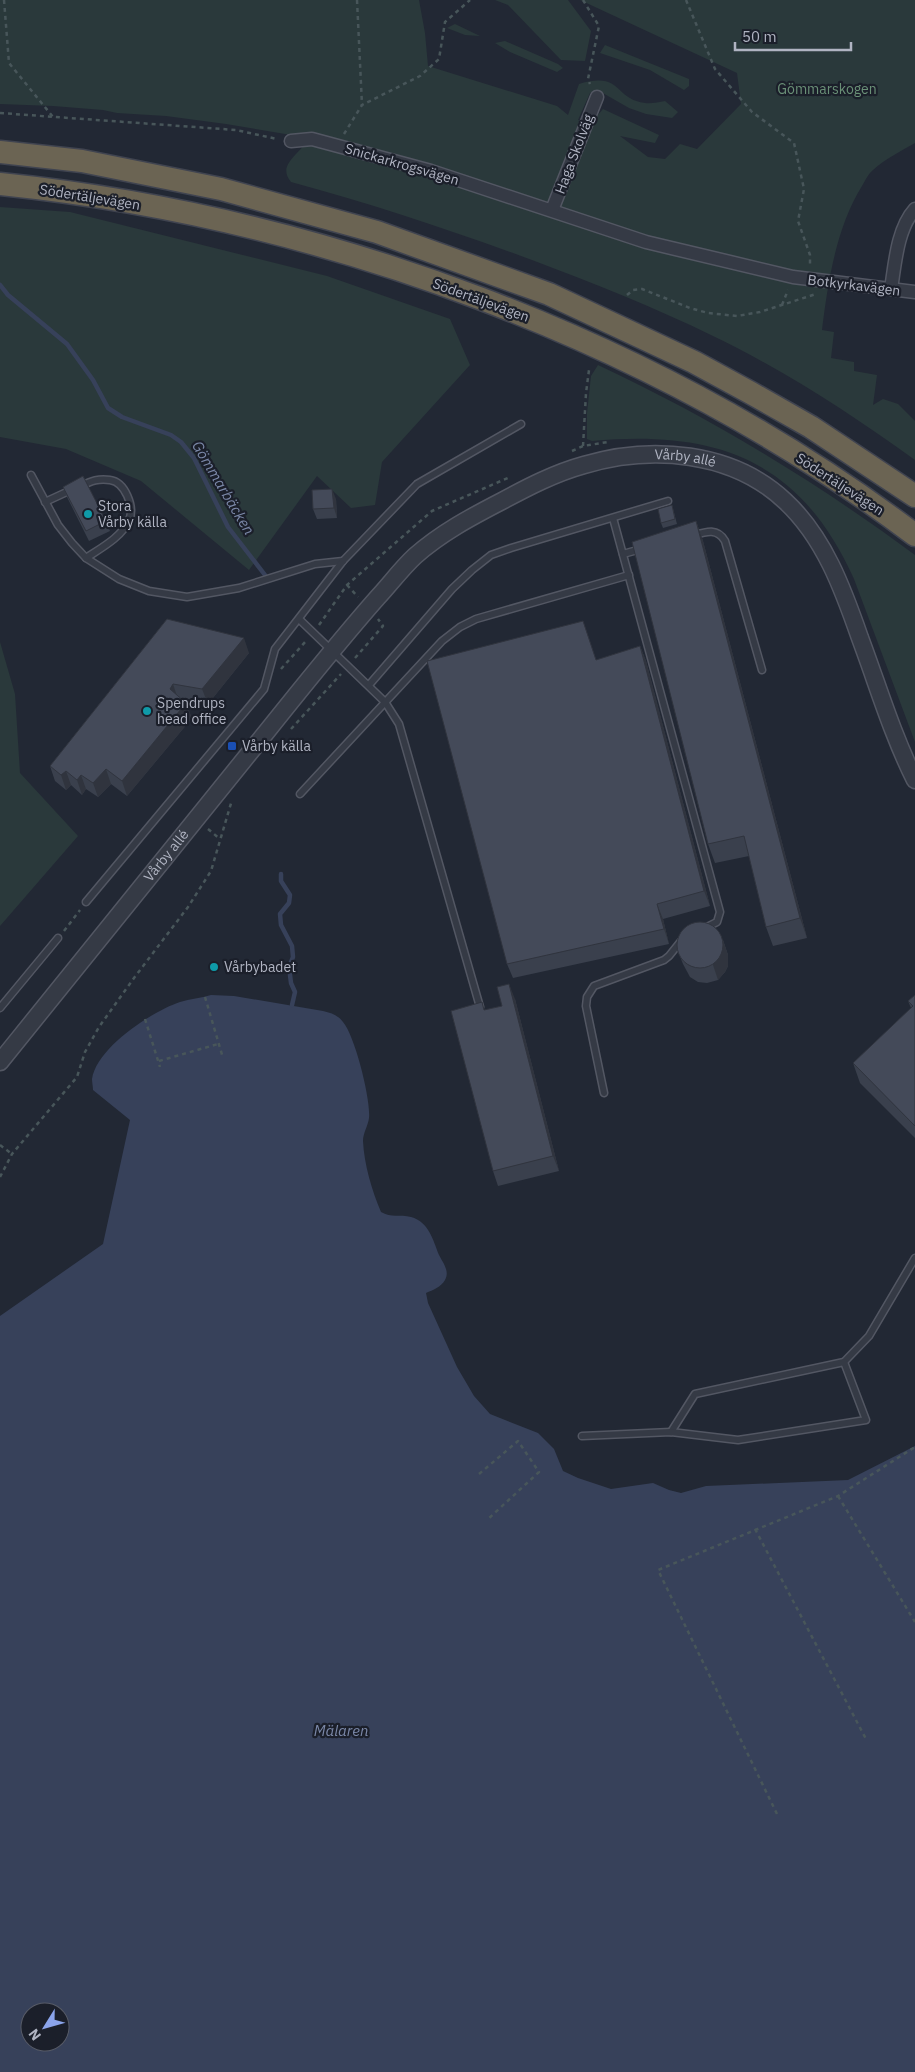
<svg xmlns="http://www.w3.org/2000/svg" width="915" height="2072" font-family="'IBM Plex Sans',sans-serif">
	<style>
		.green { fill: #2a393b }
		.water { fill: #37415a; fill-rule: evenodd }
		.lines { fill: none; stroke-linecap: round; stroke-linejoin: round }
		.stream { stroke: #37415a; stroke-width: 4.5 }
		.service-casing { stroke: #535763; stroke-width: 9 }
		.minor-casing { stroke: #535763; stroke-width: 15 }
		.tertiary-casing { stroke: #535763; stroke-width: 19 }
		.motorway-casing { stroke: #404450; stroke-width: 25 }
		.path { stroke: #48565a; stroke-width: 2.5; stroke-dasharray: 4 4; stroke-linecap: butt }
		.service { stroke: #353a45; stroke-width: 6 }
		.minor { stroke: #353a45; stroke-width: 12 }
		.tertiary { stroke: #353a45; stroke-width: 16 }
		.motorway { stroke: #6b6453; stroke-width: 22 }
		.wall { fill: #3a404d }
		.shaded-wall { fill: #30343e }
		.building { fill: #444a59; stroke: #30343e }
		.culture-dot { fill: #0f9aa8; stroke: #1b1f2a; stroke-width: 2 }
		.transit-dot { fill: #1a4fb4; stroke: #1b1f2a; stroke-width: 2 }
		.labels { text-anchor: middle; stroke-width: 4.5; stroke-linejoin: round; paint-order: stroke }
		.park-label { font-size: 14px; fill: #6a9077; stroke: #1b1f2a }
		.street-label { font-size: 14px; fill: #b0b4c2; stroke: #1b1f2a }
		.poi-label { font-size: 14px; fill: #b0b4c2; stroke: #1b1f2a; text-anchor: start }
		.water-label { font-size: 15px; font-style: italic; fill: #7b88a8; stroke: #1b1f2a }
	</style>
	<rect width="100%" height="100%" fill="#222834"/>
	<g class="green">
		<path d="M0,0H419L425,33L428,66L557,106L568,115L579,84C623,71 613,99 645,103C651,104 659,102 665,101L678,112L672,118L646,114L629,108L601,92L590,93L578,120L591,123L603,109L659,135L655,143L620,136L648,157L665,159L680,144L697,149L741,104L737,73L580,0H915V143C901,151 885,159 873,170C868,174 865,181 862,186C836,228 828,282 822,330L834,332L831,358L854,362V371L877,375L873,405L883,399L898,404L915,421V460C851,414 784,370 713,336C654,307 593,283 532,260C453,231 373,204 291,182C276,164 301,154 309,138L226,124L166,116L117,113L103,110L53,106L0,104Z"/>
		<polygon points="495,0 568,0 591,31 585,61 561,60 508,5"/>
		<polygon points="455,24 480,36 465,35 447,28"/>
		<polygon points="505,41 558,64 563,68 557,72 510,52 495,43"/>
		<polygon points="605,45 689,79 689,86 684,90 650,70 600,53"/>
		<polygon points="0,207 70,212 327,276 450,319 470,365 382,462 375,505 351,508 317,476 249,570 141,481 66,449 0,437"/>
		<path d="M598,365C711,418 815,481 915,555V742L854,579C800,459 716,430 592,441L587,439V413L591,376Z"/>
		<polygon points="0,642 15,694 20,773 78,836 0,926"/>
	</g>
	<path class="water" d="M211,995L234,996L323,1011C331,1013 338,1015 343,1022C355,1036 371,1100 369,1118C368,1126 363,1133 363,1141C364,1164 372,1191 381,1212C391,1218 400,1214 411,1217C429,1222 433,1240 439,1255C443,1263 450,1271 445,1280C441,1287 433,1290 426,1293L428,1303L457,1367L474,1396L490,1414L538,1433L554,1449L563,1471L578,1478L611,1489L653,1483L669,1490L681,1493L706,1486L848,1480L915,1446V2072H0V1316L103,1244L130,1120L93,1090C93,1087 92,1082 92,1079C97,1047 153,1011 180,1002C190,999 201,998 211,995ZM30,2012H60V2042H30Z"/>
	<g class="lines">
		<g class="stream">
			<polyline points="0,285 8,295 67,344 93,380 108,408 122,417 171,435 181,442 194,458 228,527 265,575"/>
			<polyline points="281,874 281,881 290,895 289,903 280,914 281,925 292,946 293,957 289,967 291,983 295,992 292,1005"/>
		</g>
		<g class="service-casing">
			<g id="service">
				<polyline points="31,475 58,525 72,543 86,558 119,579 149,591 187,597 239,588 315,564 343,561"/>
				<path d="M81,486C91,481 99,478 110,480C125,482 135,507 129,520C122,537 101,548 86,558"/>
				<polyline points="45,502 71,490"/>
				<polyline points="613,518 720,912 717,922 705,928"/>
				<path d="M692,536C705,532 717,527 725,541L762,670"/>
				<polyline points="623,554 641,549"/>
				<polyline points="299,619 385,702 399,724 480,1007"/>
				<polyline points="369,685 452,589 472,570 491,555 511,548 668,501"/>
				<polyline points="300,794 442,641 460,627 476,619 629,575"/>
				<polyline points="86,902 264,689 275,649 343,561 417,484 521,424"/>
				<polyline points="0,1008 58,938"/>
				<polyline points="604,1093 586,1006 587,997 594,986 664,960 669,956 681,941"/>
				<polyline points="671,1432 695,1394 844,1362 869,1336 915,1258"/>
				<polyline points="582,1436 671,1432 738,1440 866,1420 844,1362"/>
			</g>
		</g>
		<g class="minor-casing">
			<g id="minor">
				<polyline points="291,141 312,139 431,171 646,242 793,277 915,292"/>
				<polyline points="552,210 597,97"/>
				<path d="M891,289C895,264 897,229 915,209"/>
			</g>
		</g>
		<g class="tertiary-casing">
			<g id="tertiary">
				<path id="s1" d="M0,1062C89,951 178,840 268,730C304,685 340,640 378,597C390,584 402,568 415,556C441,533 471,517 502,501C528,487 555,473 584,465C651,445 732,451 785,501C824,537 843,589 860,638C878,686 892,734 915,780"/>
			</g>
		</g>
		<g class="motorway-casing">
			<g id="motorway">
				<polyline points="0,152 82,161 221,189 377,232 549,294 694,362 751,393 811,427 915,496"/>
				<path d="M0,184C322,217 656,340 915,535"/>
			</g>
		</g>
		<g class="path">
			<polyline points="4,0 9,63 53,117"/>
			<polyline points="357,0 362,105"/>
			<polyline points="583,0 599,26 588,79 590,84"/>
			<polyline points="686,0 715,69 752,112 794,143 804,189 798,221 810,255 810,266"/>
			<polyline points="0,113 236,130 277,139"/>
			<polyline points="344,134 362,105 420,76 439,59 445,22 470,0"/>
			<polyline points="627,295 633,290 642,289 690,308 708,313 737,316 760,312 816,294"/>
			<polyline points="782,305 788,290"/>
			<polyline points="583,446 586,393 589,370"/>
			<polyline points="572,451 583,446 608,442"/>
			<polyline points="347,585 358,597"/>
			<polyline points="319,625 347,585 432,511 510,477"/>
			<polyline points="355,658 383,626 378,619"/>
			<polyline points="281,669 306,641"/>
			<polyline points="291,729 341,674"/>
			<polyline points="208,829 220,839"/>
			<polyline points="64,931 80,910"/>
			<polyline points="205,997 223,1058"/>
			<polyline points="145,1019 160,1067"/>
			<polyline points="159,1061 218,1044"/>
			<polyline points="0,1145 12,1154"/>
			<polyline points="0,1177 12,1154 77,1077 85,1052 99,1027 134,978 188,907 211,871 232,800"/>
			<polyline points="479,1474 518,1441 539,1472 487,1520"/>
			<polyline points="838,1496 915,1622"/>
			<polyline points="755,1529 866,1739"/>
			<polyline points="777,1814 658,1570 838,1496 915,1447"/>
		</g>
		<use href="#service" class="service"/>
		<use href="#minor" class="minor"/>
		<use href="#tertiary" class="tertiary"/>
		<use href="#motorway" class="motorway"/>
	</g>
	<g class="wall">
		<polygon points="63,487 106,521 110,531 89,541 67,497"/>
		<polygon points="336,499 337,518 317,519 313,509"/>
		<polygon points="672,505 677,524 663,528 661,523"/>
		<polygon points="696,521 703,541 807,938 773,946 766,927 749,856 715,863 708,844"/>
		<polygon points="167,619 249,653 208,704 182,699 192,718 127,796 111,784 98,797 86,789 82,795 71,785 66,790 55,781 50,766"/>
		<polygon points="588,636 596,660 640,646 646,661 710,906 663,919 669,944 513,978 507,964"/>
		<polygon points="723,940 728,955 728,966 725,972 718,980 707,983 698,982 690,977 683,964 677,949"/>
		<polygon points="915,995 915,1138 860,1083 853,1063 911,1008 908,1001"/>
		<polygon points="515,999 559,1171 498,1186 493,1171 485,1010 502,1006"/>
	</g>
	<g class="shaded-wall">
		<polygon points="332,489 336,499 337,518 334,508"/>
		<polygon points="696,521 703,541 807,938 800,918"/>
		<polygon points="244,638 249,653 208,704 202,689"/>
		<polygon points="640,646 646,661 710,906 704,891"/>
		<polygon points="173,684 178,699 170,689"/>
		<polygon points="186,703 192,718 127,796 122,781"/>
		<polygon points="106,769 111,784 98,797 93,783"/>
		<polygon points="66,771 71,785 66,790 61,775"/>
		<polygon points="81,775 86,789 82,795 77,780"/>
		<polygon points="657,904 663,919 669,944 664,929"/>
		<polygon points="723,940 728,955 728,966 725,972 718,980 713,965"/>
		<polygon points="509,984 515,999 559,1171 553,1156"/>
	</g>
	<g class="building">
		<polygon points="83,476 106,521 86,531 63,487"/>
		<polygon points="332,489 334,508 313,509 312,490"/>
		<polygon points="672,505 675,519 661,523 658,509"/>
		<polygon points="696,521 800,918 766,927 744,836 708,844 632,542"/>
		<polygon points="167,619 244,638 202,689 173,684 170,689 186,703 122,781 106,769 93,783 81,775 77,780 66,771 61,775 50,766"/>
		<polygon points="583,621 596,660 640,646 704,891 657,904 664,929 507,964 427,661"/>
		<circle cx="700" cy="945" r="23"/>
		<polygon points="509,984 553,1156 493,1171 451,1011 482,1002 484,1010 502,1006 497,987"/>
		<polygon points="915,995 915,1126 853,1063 913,1006 908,1001"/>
	</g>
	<g class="culture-dot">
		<circle cx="88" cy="514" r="5"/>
		<circle cx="147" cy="711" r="5"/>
		<circle cx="214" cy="967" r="5"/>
	</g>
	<rect class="transit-dot" x="227" y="741" width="10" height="10" rx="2.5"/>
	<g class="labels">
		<g class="park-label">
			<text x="827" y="94">Gömmarskogen</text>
		</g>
		<g class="street-label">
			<text transform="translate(574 154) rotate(-69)" y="5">Haga Skolväg</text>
			<text transform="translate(402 164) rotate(16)" y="5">Snickarkrogsvägen</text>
			<text transform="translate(90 197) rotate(9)" y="5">Södertäljevägen</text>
			<text transform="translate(854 285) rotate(7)" y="5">Botkyrkavägen</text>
			<text transform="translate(481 300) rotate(20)" y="5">Södertäljevägen</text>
			<text dy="5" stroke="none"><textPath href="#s1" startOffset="950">Vårby allé</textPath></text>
			<text transform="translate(840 484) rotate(33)" y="5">Södertäljevägen</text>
			<text dy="5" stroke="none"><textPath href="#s1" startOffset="265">Vårby allé</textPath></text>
		</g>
		<g class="poi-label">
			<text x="98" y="511">Stora<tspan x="98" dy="16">Vårby källa</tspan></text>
			<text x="157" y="708">Spendrups<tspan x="157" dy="16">head office</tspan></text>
			<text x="242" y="751">Vårby källa</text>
			<text x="224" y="972">Vårbybadet</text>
		</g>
		<g class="water-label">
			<text transform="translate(223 488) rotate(59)" y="5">Gömmarbäcken</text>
			<text x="341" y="1736">Mälaren</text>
		</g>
	</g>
	<g transform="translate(45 2027) rotate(233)"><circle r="24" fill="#1b1f2a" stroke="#575b67"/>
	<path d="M0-4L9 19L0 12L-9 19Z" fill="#8ba4eb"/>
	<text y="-8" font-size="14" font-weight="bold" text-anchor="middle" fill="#b0b4c2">N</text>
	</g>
	<path d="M735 42v8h116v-8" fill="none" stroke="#b0b4c2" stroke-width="2.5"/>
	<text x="742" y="42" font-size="15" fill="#b0b4c2" stroke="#1b1f2a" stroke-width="4" paint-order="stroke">50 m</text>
</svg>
